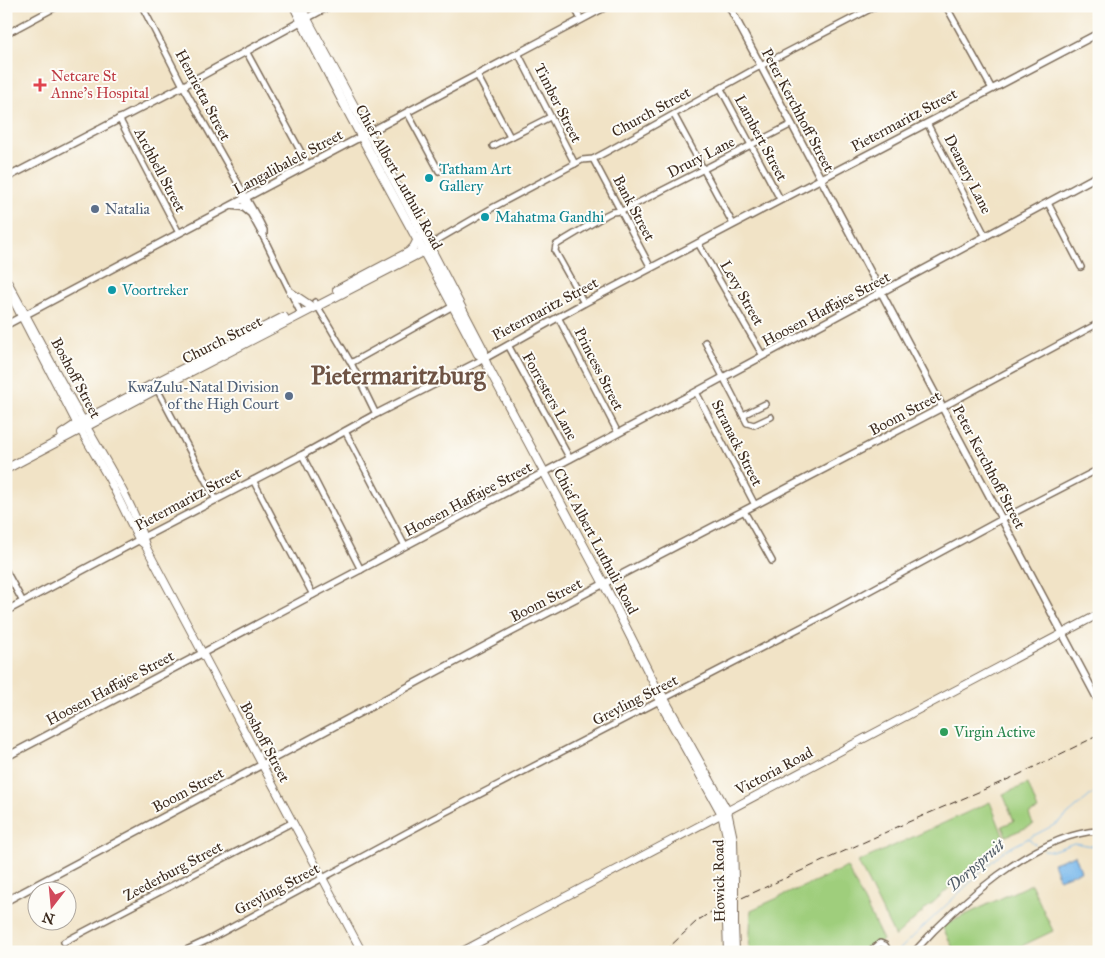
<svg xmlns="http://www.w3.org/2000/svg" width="1105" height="958" font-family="'IM FELL Great Primer',serif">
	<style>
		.green { fill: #9fce7c; stroke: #6d7c4d }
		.water { fill: #77b7eb; stroke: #597084 }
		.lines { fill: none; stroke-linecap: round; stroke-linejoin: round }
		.stream { stroke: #77b7eb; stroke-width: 1 }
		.minor-casing { stroke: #7b6b59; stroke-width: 8 }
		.tertiary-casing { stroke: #7b6b59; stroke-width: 9 }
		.secondary-casing { stroke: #7b6b59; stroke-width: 9 }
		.primary-casing { stroke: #7b6b59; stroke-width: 10 }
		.minor { stroke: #fff; stroke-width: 5 }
		.tertiary { stroke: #fff; stroke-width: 6 }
		.secondary { stroke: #fff; stroke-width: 7 }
		.primary { stroke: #fff; stroke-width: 8 }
		.rail { stroke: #3b2a1e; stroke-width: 1; stroke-dasharray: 8 4; stroke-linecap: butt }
		.primary-bridge-casing { stroke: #7b6b59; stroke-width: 10; stroke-linecap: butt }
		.primary-bridge { stroke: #fff; stroke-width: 8 }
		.health-dot { fill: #e0444e; stroke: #fdfcf7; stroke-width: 2 }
		.culture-dot { fill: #0f9aa8; stroke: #fdfcf7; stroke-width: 2 }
		.service-dot { fill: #5c6f8a; stroke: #fdfcf7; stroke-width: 2 }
		.leisure-dot { fill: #2e9e5b; stroke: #fdfcf7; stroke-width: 2 }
		.labels { text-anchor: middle; stroke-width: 4; stroke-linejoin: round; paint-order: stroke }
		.health-label { font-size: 15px; fill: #be3a42; stroke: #fdfcf7; text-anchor: start }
		.street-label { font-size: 15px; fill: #3b2a1e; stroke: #fdfcf7 }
		.culture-label { font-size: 15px; fill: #0d838f; stroke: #fdfcf7; text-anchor: start }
		.service-label { font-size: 15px; fill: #4e5e75; stroke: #fdfcf7; text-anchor: start }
		.leisure-label { font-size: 15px; fill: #27864d; stroke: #fdfcf7; text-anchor: start }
		.water-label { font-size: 16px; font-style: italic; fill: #505b66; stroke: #fdfcf7 }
		.town-label { font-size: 25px; font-weight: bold; fill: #6e5344; stroke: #fdfcf7 }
	</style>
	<rect width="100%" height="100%" fill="#fdfcf7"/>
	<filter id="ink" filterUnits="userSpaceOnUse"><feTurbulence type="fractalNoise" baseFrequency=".02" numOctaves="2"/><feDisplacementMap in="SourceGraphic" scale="10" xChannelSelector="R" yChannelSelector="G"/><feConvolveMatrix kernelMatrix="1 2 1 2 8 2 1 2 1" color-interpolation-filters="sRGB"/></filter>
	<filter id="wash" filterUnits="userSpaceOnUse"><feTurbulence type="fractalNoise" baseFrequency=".0096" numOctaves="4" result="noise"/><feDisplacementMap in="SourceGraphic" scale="20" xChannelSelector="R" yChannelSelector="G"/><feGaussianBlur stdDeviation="1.12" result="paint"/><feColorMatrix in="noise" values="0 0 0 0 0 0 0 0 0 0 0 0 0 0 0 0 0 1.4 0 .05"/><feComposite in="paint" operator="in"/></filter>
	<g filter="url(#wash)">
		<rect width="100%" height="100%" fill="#f1e3c6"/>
		<g class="green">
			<polygon points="1028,784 1038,810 1029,814 1033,825 1006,836 1002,826 1014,821 1003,794"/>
			<polygon points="990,802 1004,838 895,937 858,862"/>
			<polygon points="847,867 883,940 871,952 749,952 751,910"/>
			<polygon points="1031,884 1053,931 1009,952 955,952 942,926"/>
		</g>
		<polygon class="water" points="1075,855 1081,871 1059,879 1053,863"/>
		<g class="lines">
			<g class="stream">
				<polyline points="1028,838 1035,844"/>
				<polyline points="1044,850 1052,851 1074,843 1099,847"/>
				<polyline points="897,952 1002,852 1058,823 1099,788"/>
			</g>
		</g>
	</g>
	<g filter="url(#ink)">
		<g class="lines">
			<g class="minor-casing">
				<g id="minor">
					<polyline points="142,6 183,86 260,222 264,230 264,238"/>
					<polyline points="574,6 581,20"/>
					<polyline points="946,6 992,89"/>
					<polyline points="6,34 58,6"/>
					<polyline points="246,51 308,165"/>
					<polyline points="518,53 575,164"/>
					<polyline points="477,75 510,137"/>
					<polyline points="721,89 780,199"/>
					<polyline points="407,112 439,171"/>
					<polyline points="674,115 733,224"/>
					<polyline points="119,118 179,233"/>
					<polyline points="927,123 986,237"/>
					<polyline points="493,146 550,117"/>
					<polyline points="593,159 651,268"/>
					<polyline points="243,196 243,200 264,238 301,314"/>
					<polyline points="1048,203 1081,267"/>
					<polyline points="698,243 763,356"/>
					<polyline points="430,247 439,239 494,207 582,160 593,159 608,151 753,70 876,6"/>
					<polyline points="315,302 351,363 376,414"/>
					<polyline points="584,303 555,251 556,245 606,215 612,212 622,211 792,124"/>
					<polyline points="558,317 618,433"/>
					<polyline points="705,342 747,423 754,425 771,417"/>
					<polyline points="508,345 570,459"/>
					<polyline points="351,363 453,306"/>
					<polyline points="157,389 216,500"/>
					<polyline points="696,392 755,505"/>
					<polyline points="943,407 1099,323"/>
					<polyline points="743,415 765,404"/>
					<polyline points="345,431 405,546"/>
					<polyline points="302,455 361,570"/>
					<polyline points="253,480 313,595"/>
					<polyline points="744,511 772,561"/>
					<polyline points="6,571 23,602"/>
					<polyline points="64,942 293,822"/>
					<polyline points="182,952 210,939 432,819 823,616 1002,519 1099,469"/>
					<polyline points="870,952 880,943 885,945 889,952"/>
					<path d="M914,952C954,907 1036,833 1099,831"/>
				</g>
			</g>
			<g class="tertiary-casing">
				<g id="tertiary">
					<polyline points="729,6 1099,702"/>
					<polyline points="6,178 183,86 329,6"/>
					<polyline points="234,206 243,207 249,212"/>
					<polyline points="6,325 607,6"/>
					<polyline points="144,537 302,455 376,414 478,362 584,303 1099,33"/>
					<polyline points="6,611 139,540"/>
					<polyline points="6,757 696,392 1099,175"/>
					<polyline points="6,901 513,631 943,407"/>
				</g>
			</g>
			<g class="secondary-casing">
				<g id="secondary">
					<path d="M6,279C33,327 57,376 85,424C107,464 134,503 146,547L362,952"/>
					<polyline points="11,296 77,424 109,479 139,540 145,545"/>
					<polyline points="461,952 1099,614"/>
				</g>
			</g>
			<g class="primary-casing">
				<g id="primary">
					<path d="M294,6C351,124 418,237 478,354L484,358"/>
					<polyline points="300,6 423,234 484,351 484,358 488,367 604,584 655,685 660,702 722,814 728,840 727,883"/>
					<polyline points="337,290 409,252 414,247 418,239"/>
					<polyline points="291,293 309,305"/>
					<polyline points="62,434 77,424 155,383 284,317"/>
					<polyline points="6,469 157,389 424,251"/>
					<polyline points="658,688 727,811 733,839 734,882"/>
					<polyline points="727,923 728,952"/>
					<polyline points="734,925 735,952"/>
				</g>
			</g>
			<use href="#minor" class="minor"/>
			<use href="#tertiary" class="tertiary"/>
			<use href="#secondary" class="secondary"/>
			<use href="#primary" class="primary"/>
			<polyline class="rail" points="664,952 697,921 711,912 906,823 1018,775 1099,735"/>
			<g class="primary-bridge-casing">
				<g id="primary-bridge">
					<polyline points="734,882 734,925"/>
					<polyline points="727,923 727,883"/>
				</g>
			</g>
			<use href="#primary-bridge" class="primary-bridge"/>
		</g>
	</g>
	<path class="health-dot" d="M37.5 77.5h5v5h5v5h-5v5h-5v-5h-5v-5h5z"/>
	<g class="culture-dot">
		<circle cx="429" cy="178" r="5"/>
		<circle cx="485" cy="217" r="5"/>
		<circle cx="112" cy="290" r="5"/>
	</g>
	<g class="service-dot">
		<circle cx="95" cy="209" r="5"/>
		<circle cx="289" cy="396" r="5"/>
	</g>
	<circle class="leisure-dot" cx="944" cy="732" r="5"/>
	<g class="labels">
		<g class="health-label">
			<text x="51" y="81">Netcare St<tspan x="51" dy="17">Anne's Hospital</tspan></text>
		</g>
		<g class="street-label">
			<text transform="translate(203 95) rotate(62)" y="5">Henrietta Street</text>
			<text transform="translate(558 103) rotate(63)" y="5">Timber Street</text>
			<text transform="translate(798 110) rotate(62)" y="5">Peter Kerchhoff Street</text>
			<text transform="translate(651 112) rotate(-29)" y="5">Church Street</text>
			<text transform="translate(904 120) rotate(-28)" y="5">Pietermaritz Street</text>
			<text transform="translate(761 138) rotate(62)" y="5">Lambert Street</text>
			<text transform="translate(701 157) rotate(-27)" y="5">Drury Lane</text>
			<text transform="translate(288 162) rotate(-28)" y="5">Langalibalele Street</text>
			<text transform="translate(160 170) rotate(62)" y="5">Archbell Street</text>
			<text transform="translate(968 174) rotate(63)" y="5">Deanery Lane</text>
			<text transform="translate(399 177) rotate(61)" y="5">Chief Albert Luthuli Road</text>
			<text transform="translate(634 208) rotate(62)" y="5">Bank Street</text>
			<text transform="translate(742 293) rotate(60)" y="5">Levy Street</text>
			<text transform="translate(545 309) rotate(-28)" y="5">Pietermaritz Street</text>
			<text transform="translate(826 309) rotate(-28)" y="5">Hoosen Haffajee Street</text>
			<text transform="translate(222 340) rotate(-27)" y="5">Church Street</text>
			<text transform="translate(599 369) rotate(63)" y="5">Princess Street</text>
			<text transform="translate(76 378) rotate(62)" y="5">Boshoff Street</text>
			<text transform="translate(550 396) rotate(61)" y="5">Forresters Lane</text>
			<text transform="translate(905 413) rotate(-28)" y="5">Boom Street</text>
			<text transform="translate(737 443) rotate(63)" y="5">Stranack Street</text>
			<text transform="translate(989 467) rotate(62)" y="5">Peter Kerchhoff Street</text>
			<text transform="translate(188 499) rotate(-28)" y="5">Pietermaritz Street</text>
			<text transform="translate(468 499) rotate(-28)" y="5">Hoosen Haffajee Street</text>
			<text transform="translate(596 541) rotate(62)" y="5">Chief Albert Luthuli Road</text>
			<text transform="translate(546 600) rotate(-27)" y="5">Boom Street</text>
			<text transform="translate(110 688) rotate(-28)" y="5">Hoosen Haffajee Street</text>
			<text transform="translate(635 700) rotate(-27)" y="5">Greyling Street</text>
			<text transform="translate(265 742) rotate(62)" y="5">Boshoff Street</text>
			<text transform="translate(774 771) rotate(-28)" y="5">Victoria Road</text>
			<text transform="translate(188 790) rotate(-28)" y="5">Boom Street</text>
			<text transform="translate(173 871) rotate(-28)" y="5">Zeederburg Street</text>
			<text transform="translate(719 881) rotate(-91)" y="5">Howick Road</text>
			<text transform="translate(277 889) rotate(-28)" y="5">Greyling Street</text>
		</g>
		<g class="culture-label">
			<text x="439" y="174">Tatham Art<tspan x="439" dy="17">Gallery</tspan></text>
			<text x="495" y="222">Mahatma Gandhi</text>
			<text x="122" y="295">Voortreker</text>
		</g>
		<g class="service-label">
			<text x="105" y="214">Natalia</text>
			<text x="279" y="392" text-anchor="end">KwaZulu-Natal Division<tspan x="279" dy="17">of the High Court</tspan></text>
		</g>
		<g class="leisure-label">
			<text x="954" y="737">Virgin Active</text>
		</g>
		<g class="water-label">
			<text transform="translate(975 865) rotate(-41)" y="6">Dorpspruit</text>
		</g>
		<g class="town-label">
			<text x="398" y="384">Pietermaritzburg</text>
		</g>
	</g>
	<rect width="1105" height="958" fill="none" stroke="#fdfcf7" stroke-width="25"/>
	<g transform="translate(52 906) rotate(196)"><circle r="24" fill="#fdfcf7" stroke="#afa8a0"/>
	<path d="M0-4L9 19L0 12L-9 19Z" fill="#d1495b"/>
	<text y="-8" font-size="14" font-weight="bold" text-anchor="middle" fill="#3b2a1e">N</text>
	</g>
</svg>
